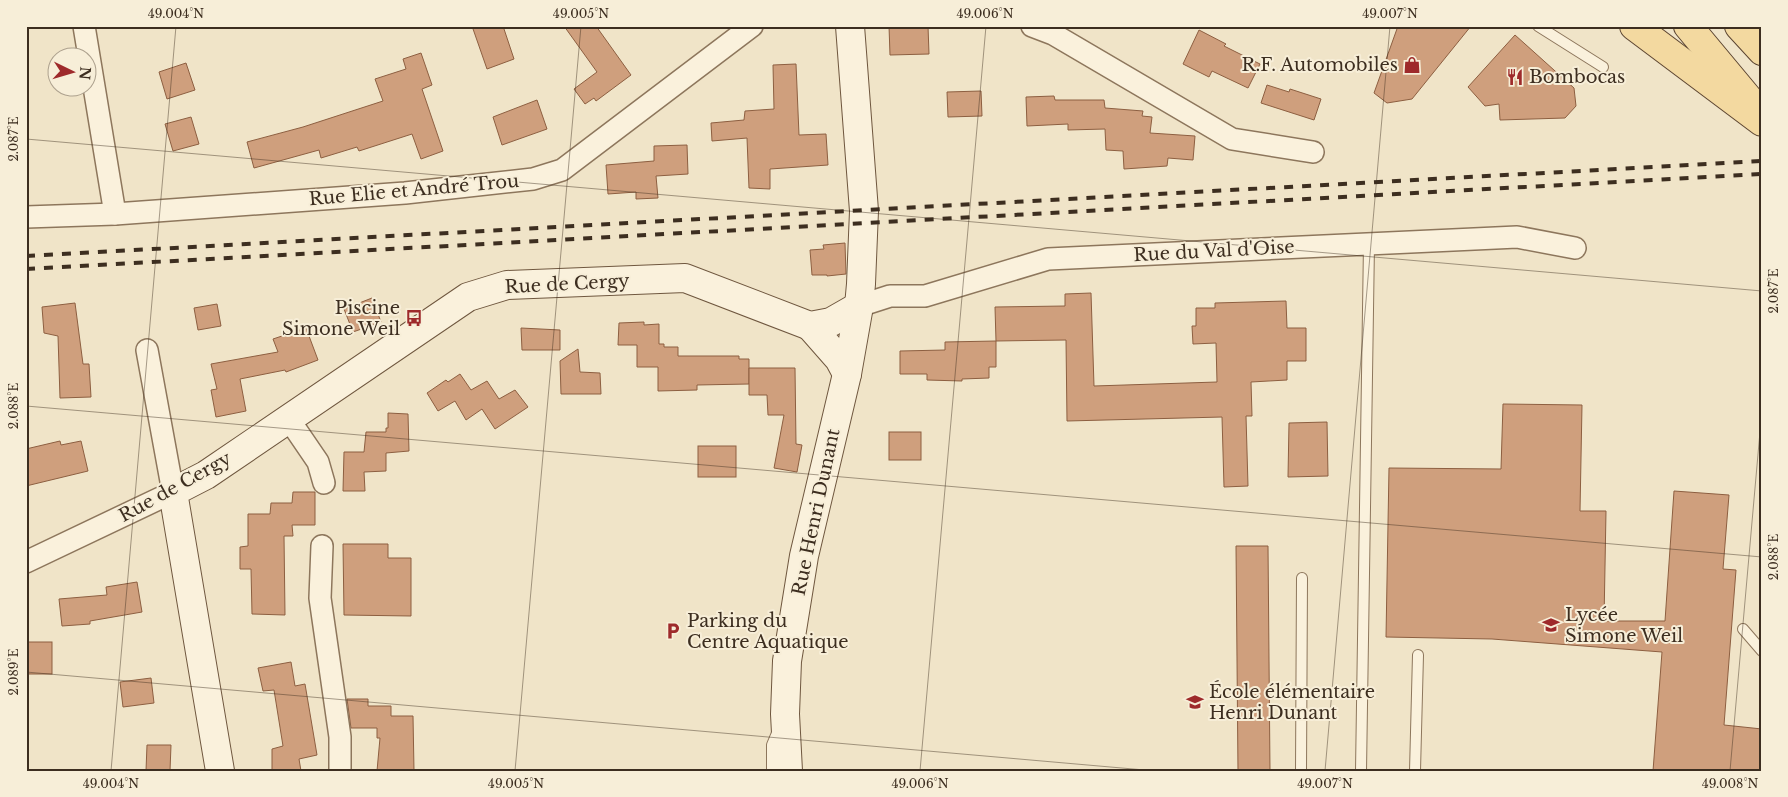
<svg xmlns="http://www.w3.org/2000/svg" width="1788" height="797" font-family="'Libre Baskerville',serif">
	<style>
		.building { fill: #cf9f7d; stroke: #8d5f41 }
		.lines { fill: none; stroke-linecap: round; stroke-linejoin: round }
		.lane-casing { stroke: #8d765c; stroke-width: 12 }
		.street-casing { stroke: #8d765c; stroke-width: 24 }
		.secondary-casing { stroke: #6f573f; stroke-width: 30 }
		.primary-casing { stroke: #5b4430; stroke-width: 30 }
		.lane { stroke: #faf1dc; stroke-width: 10 }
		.street { stroke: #faf1dc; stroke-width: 21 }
		.secondary { stroke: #faf1dc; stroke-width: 28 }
		.primary { stroke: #f3d9a0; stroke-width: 28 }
		.rail { stroke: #3d2e20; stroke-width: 4; stroke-dasharray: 9 9; stroke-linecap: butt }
		.ticks { fill: none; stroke: #3d2e20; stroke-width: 1; stroke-opacity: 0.45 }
		.labels { text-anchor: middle; stroke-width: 4; stroke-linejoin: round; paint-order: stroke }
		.poi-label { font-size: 18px; fill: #3d2e20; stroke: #f7eed8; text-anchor: start }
		.street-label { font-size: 18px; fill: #3d2e20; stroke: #f7eed8 }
		.neatline { fill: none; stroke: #3d2e20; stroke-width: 2 }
		.ticks-label { font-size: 12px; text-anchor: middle; fill: #3d2e20 }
	</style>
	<rect width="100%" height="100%" fill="#f0e4c8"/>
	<g class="building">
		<polygon points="472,26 503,26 514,59 487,69"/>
		<polygon points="564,26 596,26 631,75 596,101 594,98 585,104 574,89 597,72"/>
		<polygon points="889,26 928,26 929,54 890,55"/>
		<polygon points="1398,26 1471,26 1412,99 1387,103 1374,93"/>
		<polygon points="1199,30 1226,44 1224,46 1260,64 1248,88 1212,71 1209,77 1183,64"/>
		<polygon points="1515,35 1574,88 1576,106 1565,118 1500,120 1499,104 1485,106 1468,87"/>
		<polygon points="421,53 432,85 422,89 443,151 421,159 412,134 359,151 357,147 321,158 319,150 254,168 247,142 303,127 383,101 375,79 406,69 403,59"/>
		<polygon points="186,63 195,90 167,99 159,72"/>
		<polygon points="796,64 799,135 826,134 828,165 770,169 770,189 749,188 747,138 712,141 711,123 744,120 745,111 774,109 773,65"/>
		<polygon points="1267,85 1289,92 1290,89 1321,99 1314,120 1261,103"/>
		<polygon points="981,91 982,116 948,117 947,92"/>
		<polygon points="1054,96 1055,100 1104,100 1105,108 1143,111 1142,116 1152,117 1150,133 1195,136 1193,160 1168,158 1167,166 1124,169 1123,151 1106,150 1105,129 1068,130 1068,124 1027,126 1026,97"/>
		<polygon points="537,100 547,129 502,145 493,117"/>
		<polygon points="191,117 199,144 173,151 165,124"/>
		<polygon points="687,145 688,174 656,176 658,198 636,199 636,192 608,194 606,165 654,161 654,146"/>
		<polygon points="845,243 846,274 827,276 827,275 812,275 810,250 824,249 823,245"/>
		<polygon points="1091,293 1094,386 1217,382 1216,343 1193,344 1192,326 1196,326 1196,308 1215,308 1215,303 1286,301 1287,328 1306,328 1306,361 1287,361 1287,380 1251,382 1252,416 1246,416 1248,486 1224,487 1222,417 1067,421 1066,340 996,341 995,307 1065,306 1065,294"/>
		<polygon points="372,298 381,322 353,332 344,309"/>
		<polygon points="75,303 83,364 89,364 91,397 60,398 58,336 44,333 42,307"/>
		<polygon points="217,304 221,326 198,330 194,308"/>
		<polygon points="644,322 644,325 659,324 659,344 664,344 664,347 678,347 678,356 739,356 739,359 749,359 749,384 697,385 697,390 658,391 658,367 637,367 637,345 618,345 619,323"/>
		<polygon points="306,328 318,360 286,372 285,370 240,379 246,411 216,417 211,390 217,389 211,364 278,352 273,339"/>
		<polygon points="521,328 560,330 560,350 522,350"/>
		<polygon points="996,341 996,367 989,367 989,378 962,379 962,381 927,380 927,374 900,374 900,351 945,350 945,342"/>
		<polygon points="578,349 580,372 600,373 601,394 561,394 560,361"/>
		<polygon points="749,368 795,368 796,444 802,445 797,472 774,468 784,415 768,415 767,395 749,395"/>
		<polygon points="460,374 471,390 487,381 499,399 515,390 528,407 495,429 482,409 466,420 455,401 438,411 427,393 446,380 448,382"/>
		<polygon points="1503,404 1582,405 1580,511 1606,511 1604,621 1665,621 1674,491 1729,495 1723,569 1736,570 1724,725 1762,729 1762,771 1653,771 1662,652 1492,639 1386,637 1389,468 1501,469"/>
		<polygon points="388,413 408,414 409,451 386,453 386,471 364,472 365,491 343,491 344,452 364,452 366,432 386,432 386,428 388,428"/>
		<polygon points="1327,422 1328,476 1288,477 1289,423"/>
		<rect x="889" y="432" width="32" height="28"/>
		<polygon points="60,441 61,445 81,441 88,471 26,486 26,449"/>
		<rect x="698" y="446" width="38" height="31"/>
		<polygon points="293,492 315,492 315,525 292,525 293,536 284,536 285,615 252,614 251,569 240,569 240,547 248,546 248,514 270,514 271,503 292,503"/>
		<polygon points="343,544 388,544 388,558 411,558 411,616 344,615"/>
		<polygon points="1236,546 1268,546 1270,771 1238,771"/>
		<polygon points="137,582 142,612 90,621 90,624 62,626 59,599 107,595 106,587"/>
		<rect x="26" y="642" width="26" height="32"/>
		<polygon points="291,662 295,686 305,684 317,755 299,759 301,771 272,771 272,749 283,746 274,690 263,691 258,668"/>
		<polygon points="151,678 154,703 123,707 120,682"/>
		<polygon points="347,699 368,699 368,706 391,706 391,716 413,716 414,771 377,771 380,738 377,738 377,728 351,728"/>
		<polygon points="147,745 171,745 170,771 146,771"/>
	</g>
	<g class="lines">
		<g class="lane-casing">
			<g id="lane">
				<polyline points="1538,26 1603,67"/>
				<polyline points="1743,629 1762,651"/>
				<polyline points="772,771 772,745 777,733"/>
				<polyline points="1301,771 1302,578"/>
				<polyline points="1361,771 1369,244"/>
				<polyline points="1415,771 1418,655"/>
			</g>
		</g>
		<g class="street-casing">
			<g id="street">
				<polyline points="84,26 115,214"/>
				<polyline points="1032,26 1053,34 1232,139 1313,152"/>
				<polyline points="26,217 115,214 405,193 533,179 562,170 752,26"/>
				<polyline points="859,306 890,296 925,296 1048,259 1517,237 1575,248"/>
				<polyline points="288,418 318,462 324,483"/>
				<polyline points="322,546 320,598 340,737 340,771"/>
				<polyline points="26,562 173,492 147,350"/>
			</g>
		</g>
		<g class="secondary-casing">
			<g id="secondary">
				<polyline points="810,326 839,359 847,374"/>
				<polyline points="220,771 173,492 206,475 468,297 507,285 685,278 810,326 831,322 859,306"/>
				<polyline points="788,771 785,714 787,661 804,556 847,374 859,306 861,284 864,211 850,26"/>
			</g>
		</g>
		<g class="primary-casing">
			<g id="primary">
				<polyline points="1634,26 1762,122"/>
				<polyline points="1688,26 1748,98"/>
				<polyline points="1739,26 1762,51"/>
			</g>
		</g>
		<use href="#lane" class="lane"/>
		<use href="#street" class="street"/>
		<use href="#secondary" class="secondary"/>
		<use href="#primary" class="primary"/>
		<g class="rail">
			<polyline points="26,256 1762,161"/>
			<polyline points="26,269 1762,174"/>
		</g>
	</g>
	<path class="ticks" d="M26,139L1762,291M26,406L1762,557M26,672L1156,771M111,771L176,26M515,771L581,26M920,771L986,26M1325,771L1390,26M1730,771L1762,409"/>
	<defs>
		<g id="shop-bare" transform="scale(1.35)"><path d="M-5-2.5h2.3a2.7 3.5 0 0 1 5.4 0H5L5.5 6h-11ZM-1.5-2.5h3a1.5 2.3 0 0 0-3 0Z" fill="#9e2a2b" stroke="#f7eed8" stroke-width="2.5" paint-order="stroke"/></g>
		<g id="restaurant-bare" transform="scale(1.35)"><path d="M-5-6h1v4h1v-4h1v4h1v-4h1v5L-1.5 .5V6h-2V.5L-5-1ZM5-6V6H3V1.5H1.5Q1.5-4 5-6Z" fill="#9e2a2b" stroke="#f7eed8" stroke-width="2.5" paint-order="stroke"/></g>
		<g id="bus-bare" transform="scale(1.35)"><path d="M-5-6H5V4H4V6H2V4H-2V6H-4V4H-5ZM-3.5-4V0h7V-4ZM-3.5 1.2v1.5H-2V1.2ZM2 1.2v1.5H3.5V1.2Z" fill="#9e2a2b" stroke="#f7eed8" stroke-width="2.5" paint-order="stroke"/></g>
		<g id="school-bare" transform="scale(1.35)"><path d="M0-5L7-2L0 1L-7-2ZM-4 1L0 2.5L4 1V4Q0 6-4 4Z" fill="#9e2a2b" stroke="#f7eed8" stroke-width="2.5" paint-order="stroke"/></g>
		<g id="parking-bare" transform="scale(1.35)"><path d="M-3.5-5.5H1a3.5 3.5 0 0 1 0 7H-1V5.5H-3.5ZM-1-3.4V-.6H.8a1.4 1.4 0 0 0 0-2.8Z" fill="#9e2a2b" stroke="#f7eed8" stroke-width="2.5" paint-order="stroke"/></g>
	</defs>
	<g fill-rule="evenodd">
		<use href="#shop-bare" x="1412" y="65"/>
		<use href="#restaurant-bare" x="1515" y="77"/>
		<use href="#bus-bare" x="414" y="318"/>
		<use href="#school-bare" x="1551" y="625"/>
		<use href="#parking-bare" x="673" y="631"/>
		<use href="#school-bare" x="1195" y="702"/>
	</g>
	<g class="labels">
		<g class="poi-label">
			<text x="1398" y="71" text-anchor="end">R.F. Automobiles</text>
			<text x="1529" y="83">Bombocas</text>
			<text x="400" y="314" text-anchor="end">Piscine<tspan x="400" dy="21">Simone Weil</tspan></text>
			<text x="1565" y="621">Lycée<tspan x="1565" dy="21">Simone Weil</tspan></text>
			<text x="687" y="627">Parking du<tspan x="687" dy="21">Centre Aquatique</tspan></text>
			<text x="1209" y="698">École élémentaire<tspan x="1209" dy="21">Henri Dunant</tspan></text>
		</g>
		<g class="street-label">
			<text transform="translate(414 190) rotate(-5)" y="6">Rue Elie et André Trou</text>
			<text transform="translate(1214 251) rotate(-3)" y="6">Rue du Val d'Oise</text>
			<text transform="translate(567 284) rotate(-3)" y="6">Rue de Cergy</text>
			<text transform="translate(175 487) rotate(-29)" y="6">Rue de Cergy</text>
			<text transform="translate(816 512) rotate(-78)" y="6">Rue Henri Dunant</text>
		</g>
	</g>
	<rect width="1788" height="797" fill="none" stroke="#f7eed8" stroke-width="55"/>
	<g transform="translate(72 72) rotate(95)"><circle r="24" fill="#f7eed8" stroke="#ada18e"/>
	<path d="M0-4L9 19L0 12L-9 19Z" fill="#9e2a2b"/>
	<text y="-8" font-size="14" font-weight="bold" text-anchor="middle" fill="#3d2e20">N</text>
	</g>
	<rect x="28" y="28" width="1732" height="742" class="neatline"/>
	<g class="ticks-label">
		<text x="176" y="18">49.004°N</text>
		<text x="581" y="18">49.005°N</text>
		<text x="985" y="18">49.006°N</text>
		<text x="1390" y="18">49.007°N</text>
		<text transform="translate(14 139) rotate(-90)" y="4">2.087°E</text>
		<text transform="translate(1774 291) rotate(-90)" y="4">2.087°E</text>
		<text transform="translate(14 406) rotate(-90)" y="4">2.088°E</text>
		<text transform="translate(1774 557) rotate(-90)" y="4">2.088°E</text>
		<text transform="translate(14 672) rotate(-90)" y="4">2.089°E</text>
		<text x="111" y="788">49.004°N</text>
		<text x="516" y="788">49.005°N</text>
		<text x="920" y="788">49.006°N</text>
		<text x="1325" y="788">49.007°N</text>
		<text x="1730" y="788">49.008°N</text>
	</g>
</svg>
